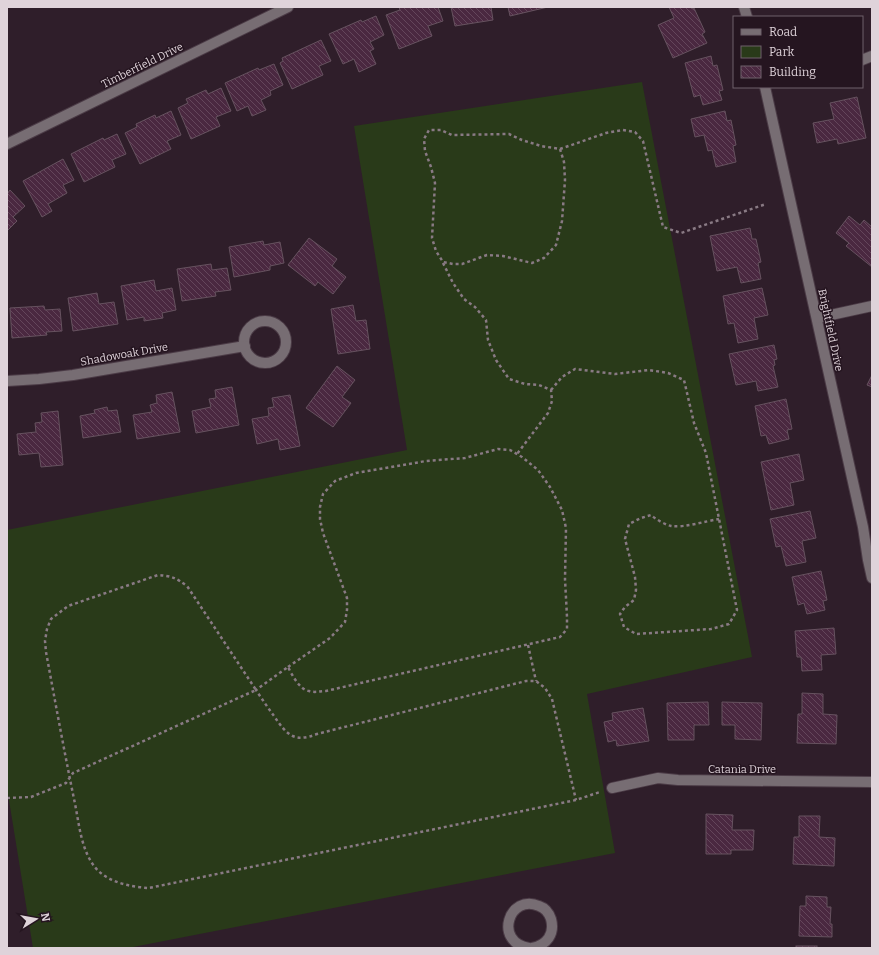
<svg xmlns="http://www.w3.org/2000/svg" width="879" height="955" font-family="Bitter,serif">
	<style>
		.park { fill: #293a19 }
		.building { fill: url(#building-back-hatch); stroke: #66525f }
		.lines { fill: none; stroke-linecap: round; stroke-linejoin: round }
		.minor-casing { stroke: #4b3b46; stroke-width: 12 }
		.path { stroke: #897a84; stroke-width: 2.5; stroke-dasharray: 3 3; stroke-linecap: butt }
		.minor { stroke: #776d73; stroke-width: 10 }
		.labels { text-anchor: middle; stroke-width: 3; stroke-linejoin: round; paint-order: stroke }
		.street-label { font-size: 11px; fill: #dfd3da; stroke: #251520 }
	</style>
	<defs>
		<pattern id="building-back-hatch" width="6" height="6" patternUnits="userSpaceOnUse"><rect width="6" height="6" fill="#4a2840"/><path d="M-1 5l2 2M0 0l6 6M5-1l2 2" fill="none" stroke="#64465b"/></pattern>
	</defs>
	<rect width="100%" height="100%" fill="#2f1e2a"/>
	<polygon class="park" points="642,82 752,657 587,694 615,853 128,948 33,948 7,788 7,530 407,450 354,126"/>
	<g class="building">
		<polygon points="399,7 438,7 443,21 428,26 432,36 399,49 386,15 400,10"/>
		<polygon points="451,7 491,7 493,20 455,26"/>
		<polygon points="508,7 548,7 510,16"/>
		<polygon points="669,7 691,7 692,9 694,8 705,32 702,34 707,43 673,58 658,25 674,18"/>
		<polygon points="376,16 384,35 370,42 374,49 370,51 376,64 359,72 354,59 343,64 329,34 361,20 362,22"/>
		<polygon points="321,40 331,61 319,66 323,75 292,89 280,63 283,61 282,58"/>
		<polygon points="711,56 713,66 717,65 723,90 719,91 722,100 703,105 700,95 694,97 685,63"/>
		<polygon points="274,64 283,85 270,91 271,95 261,100 266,110 252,116 248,106 237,111 225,83 258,68 259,70"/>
		<polygon points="221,88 231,111 216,117 220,126 191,139 178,108 188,103 186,99 206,90 208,94"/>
		<polygon points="857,97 866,138 838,144 837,139 817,143 813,123 834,119 830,103"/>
		<polygon points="171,111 181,135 167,141 171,149 140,164 125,133 137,127 136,124 155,115 156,118"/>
		<polygon points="725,111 727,121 731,120 736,145 733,146 736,162 716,167 712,150 708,151 704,135 695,137 691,119"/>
		<polygon points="117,134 126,154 112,160 115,167 84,182 71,154 103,138 104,140"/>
		<polygon points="63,159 74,180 63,185 67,193 48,204 52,211 42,217 23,181"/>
		<polygon points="10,190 25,206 13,217 17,221 7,231 7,194"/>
		<polygon points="849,216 860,225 864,220 872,227 872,267 846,246 849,243 836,233"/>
		<polygon points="750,228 752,239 756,239 761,262 758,263 761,279 741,283 737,267 717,271 710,236"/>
		<polygon points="309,238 337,259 332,266 346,277 333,294 318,282 315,286 288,265"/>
		<polygon points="263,241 264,245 280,242 284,263 270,266 270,270 234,277 229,247"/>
		<polygon points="211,264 212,270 227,268 231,290 215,292 216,296 182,301 177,269"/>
		<polygon points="154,280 156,291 172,288 176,310 162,313 163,318 144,321 144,317 127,320 121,286"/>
		<polygon points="762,288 768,315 754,318 758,339 738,343 734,323 728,324 723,296"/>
		<polygon points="97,293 99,304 114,302 118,324 73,331 68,298"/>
		<polygon points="353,305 356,321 366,320 370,349 338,354 331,309"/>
		<polygon points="44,306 45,310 60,309 62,331 46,332 47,335 12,338 10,308"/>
		<polygon points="774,345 777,359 774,360 775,365 773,366 778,387 758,391 756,381 736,385 729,354"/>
		<polygon points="337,366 355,380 342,397 351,403 333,427 306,408"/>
		<polygon points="872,375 872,387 867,385"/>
		<polygon points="232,387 239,425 196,433 192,411 211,407 209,399 216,398 215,390"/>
		<polygon points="172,392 180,432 137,439 133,415 152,412 150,405 157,403 156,395"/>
		<polygon points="290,395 300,446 280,450 278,439 257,444 252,419 269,416 268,408 274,407 272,398"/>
		<polygon points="786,399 792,429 787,430 789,439 769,444 766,435 761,436 755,406"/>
		<polygon points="107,407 108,411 117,410 121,432 83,438 80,416 95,413 94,410"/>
		<polygon points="58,411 63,465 41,467 39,453 19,455 17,434 36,432 35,423 42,422 41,413"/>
		<polygon points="799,454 804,480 790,483 794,505 771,510 761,462"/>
		<polygon points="810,511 816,538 802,541 806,562 786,566 781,546 776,547 770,519"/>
		<polygon points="821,571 827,600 823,601 825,610 807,614 804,603 798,605 792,577"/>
		<polygon points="834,628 836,654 821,655 822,670 802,671 801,657 797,657 795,631"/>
		<polygon points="802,693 823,694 823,714 837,715 836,744 797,743 798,714 802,714"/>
		<polygon points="708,702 709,725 694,725 694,740 668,740 667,703"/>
		<polygon points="722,702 762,703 761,740 735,739 735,725 722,725"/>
		<polygon points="643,708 649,741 617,746 616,740 608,742 604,722 613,720 612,713"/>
		<polygon points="706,814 733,815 732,830 754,830 753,850 731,850 731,854 706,854"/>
		<polygon points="799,816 820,816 819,837 835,838 834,866 793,864 794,837 799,837"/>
		<polygon points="806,896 827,897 827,907 831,907 830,924 832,924 832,937 799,936 800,906 806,906"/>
		<rect x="796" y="946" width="21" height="2"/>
	</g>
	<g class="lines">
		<g class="minor-casing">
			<g id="minor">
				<polyline points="744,7 747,17"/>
				<polyline points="862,60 872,56"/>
				<polyline points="765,87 863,527 868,560 872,578"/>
				<polyline points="7,144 288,7"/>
				<polyline points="817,318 872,306"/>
				<circle cx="265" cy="342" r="21"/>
				<polyline points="7,381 39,379 73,375 245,346"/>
				<polyline points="612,788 658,778 678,780 872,782"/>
				<path d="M529,948C493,942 509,893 539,906C545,908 549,913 551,919C555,934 547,945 532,948"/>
			</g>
		</g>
		<g class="path">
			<polyline points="560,149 564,162 565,180 562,221 556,245 544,258 532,263 503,256 487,255 462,264 453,264 443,262 436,251 432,238 435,183 431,167 425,151 424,139 429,130 441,130 452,135 509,134 522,140 541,146 560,149 606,133 623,130 635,132 643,141 663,227 681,233 766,204"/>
			<polyline points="443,263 453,283 464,299 475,307 486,320 488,340 496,360 509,379 525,384 539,385 551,390 552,401 548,413 517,454"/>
			<path d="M551,390L562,377L575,369L615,374L649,370L668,373L684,380L694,423L706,453L737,610L729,624L711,629L636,634L624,627L620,614L625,607L634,600L636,590L635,577L625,539L629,524L641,518L651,515C657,520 664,524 671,526C684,528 706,521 719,519"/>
			<polyline points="528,645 536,681"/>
			<path d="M288,667L330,638L345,622L347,610V598L323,533L320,519V507L323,494L335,481L356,473L426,461L465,458L498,449L510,450L522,457L538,470L550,487L562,510L566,528L565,579L567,617V629L560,637L326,691C320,691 315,693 309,691C300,690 292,675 288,667L256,690C262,699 268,708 274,716C287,735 294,743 317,734L526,681H536L545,688L552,699L576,800"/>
			<path d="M7,798L31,797L66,783L73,773L256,690L187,586C176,578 172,576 158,575L68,606L51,619L47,629L45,641L46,652C55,701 64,750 74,799C79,821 80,847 94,866C106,882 130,887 149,888L576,800L600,792"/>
		</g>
		<use href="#minor" class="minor"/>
	</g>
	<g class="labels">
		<g class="street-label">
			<text transform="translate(142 65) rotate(-26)" y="4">Timberfield Drive</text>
			<text transform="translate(831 330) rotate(78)" y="4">Brightfield Drive</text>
			<text transform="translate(124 354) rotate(-10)" y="4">Shadowoak Drive</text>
			<text x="742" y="773">Catania Drive</text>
		</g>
	</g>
	<rect width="879" height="955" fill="none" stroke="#dfd3da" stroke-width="16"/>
	<rect x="733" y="16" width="130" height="72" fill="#251520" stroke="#6f616a"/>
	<rect x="741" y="29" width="20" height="6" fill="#776d73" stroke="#6f616a"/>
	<text x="769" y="36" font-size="12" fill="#dfd3da">Road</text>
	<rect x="741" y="46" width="20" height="12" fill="#293a19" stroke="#6f616a"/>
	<text x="769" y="56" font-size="12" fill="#dfd3da">Park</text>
	<rect x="741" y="66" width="20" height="12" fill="url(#building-back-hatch)" stroke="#6f616a"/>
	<text x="769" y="76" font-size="12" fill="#dfd3da">Building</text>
	<g transform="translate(36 919) rotate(79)" stroke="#251520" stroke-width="3" paint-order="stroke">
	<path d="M0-3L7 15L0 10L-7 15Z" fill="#dfd3da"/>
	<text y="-6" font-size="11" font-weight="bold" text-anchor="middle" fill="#dfd3da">N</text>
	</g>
</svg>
